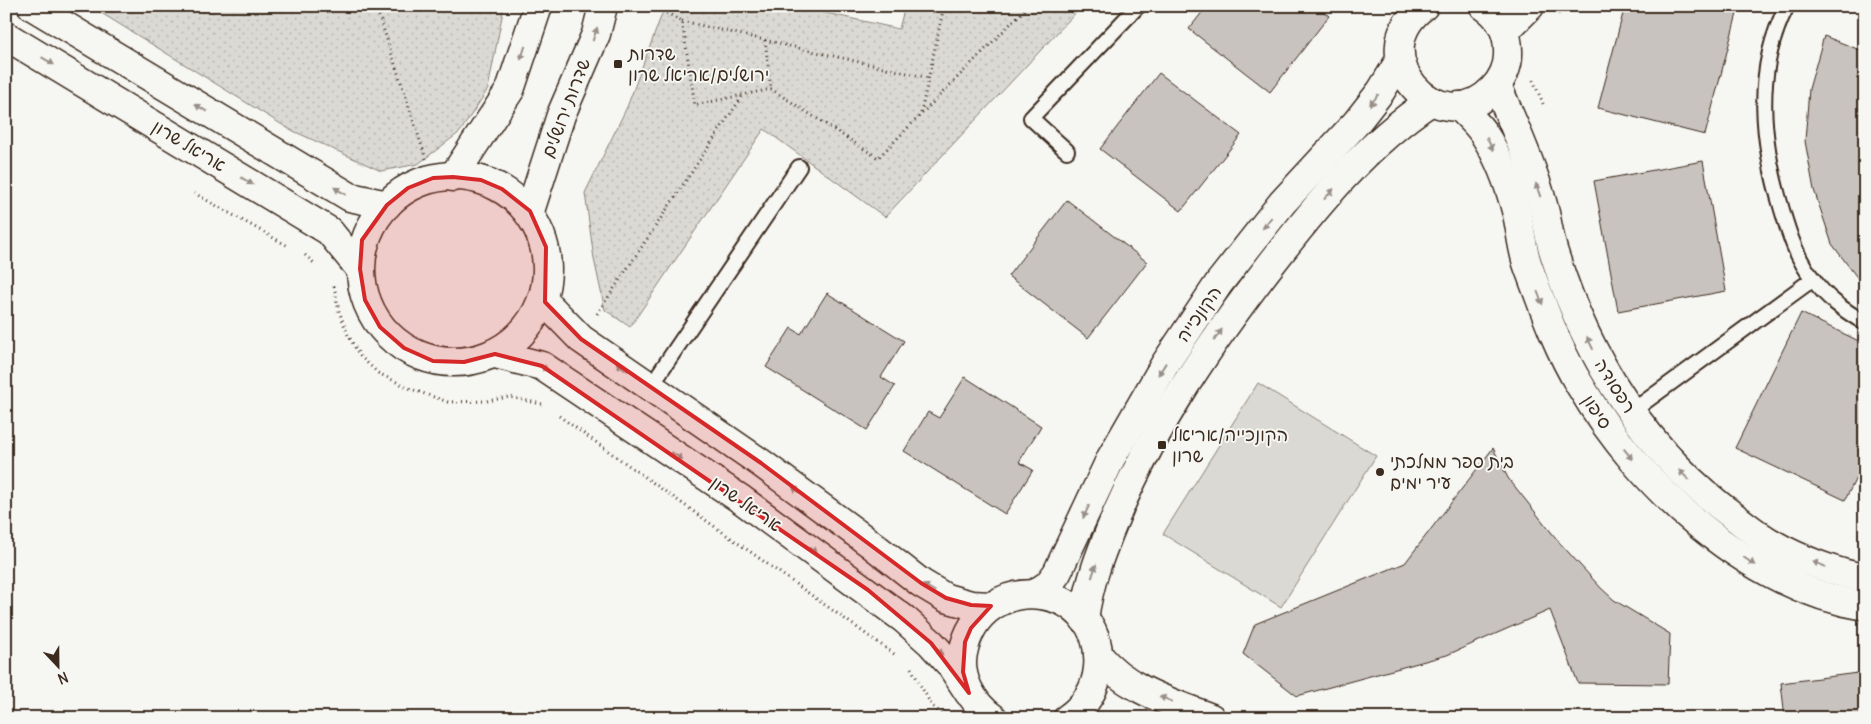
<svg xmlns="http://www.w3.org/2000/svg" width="1871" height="724" font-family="Delius,'Playpen Sans Hebrew',sans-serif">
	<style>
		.grass { fill: #dad9d3; stroke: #8a8278 }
		.park { fill: url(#park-dots); stroke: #8a8278 }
		.building { fill: #c8c3be; stroke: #3b2a1e }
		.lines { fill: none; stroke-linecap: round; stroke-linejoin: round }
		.service-casing { stroke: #3b2a1e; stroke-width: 18 }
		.minor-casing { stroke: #3b2a1e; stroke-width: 31 }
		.tertiary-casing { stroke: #3b2a1e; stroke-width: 31 }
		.secondary-casing { stroke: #3b2a1e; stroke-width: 31 }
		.path { stroke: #3b2a1e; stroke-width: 3; stroke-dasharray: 1 4; stroke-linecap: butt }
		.service { stroke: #f6f6f2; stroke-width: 14 }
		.minor { stroke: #f6f6f2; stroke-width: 28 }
		.tertiary { stroke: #f6f6f2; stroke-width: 28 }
		.secondary { stroke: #f6f6f2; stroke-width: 28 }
		.oneway { fill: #989088 }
		.marked { fill: #d62828; fill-opacity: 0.2; stroke: #d62828; stroke-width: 4; stroke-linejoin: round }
		.poi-dot { fill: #3b2a1e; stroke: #f6f6f2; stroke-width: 2 }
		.labels { text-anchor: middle; stroke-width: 4; stroke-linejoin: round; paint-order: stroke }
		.poi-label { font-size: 18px; fill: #3b2a1e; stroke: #f6f6f2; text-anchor: start }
		.street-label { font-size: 18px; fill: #3b2a1e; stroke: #f6f6f2 }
	</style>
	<defs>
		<pattern id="park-dots" width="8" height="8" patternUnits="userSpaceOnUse" patternTransform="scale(1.25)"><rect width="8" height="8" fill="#dad9d3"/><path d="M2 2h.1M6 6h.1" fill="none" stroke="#bcbab5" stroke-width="1.8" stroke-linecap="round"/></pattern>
	</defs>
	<rect width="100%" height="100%" fill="#f6f6f2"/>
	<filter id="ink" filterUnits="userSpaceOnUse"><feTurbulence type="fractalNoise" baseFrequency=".02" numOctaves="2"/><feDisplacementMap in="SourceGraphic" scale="10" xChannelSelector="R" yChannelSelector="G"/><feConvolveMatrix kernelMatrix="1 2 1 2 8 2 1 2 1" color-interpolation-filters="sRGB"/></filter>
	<g filter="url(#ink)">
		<polygon class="grass" points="1258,383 1376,456 1281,607 1163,534"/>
		<g class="park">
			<polygon points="90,6 504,6 488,89 460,132 418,164 381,171 289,129"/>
			<polygon points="665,6 794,6 899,29 905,6 1082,6 885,217 764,129 630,327 605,310 594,259 585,193 627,107"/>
		</g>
		<g class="building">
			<polygon points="1207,6 1317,6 1329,16 1270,92 1189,29"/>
			<polygon points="1625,6 1739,6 1705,135 1598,108"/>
			<polygon points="1824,36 1865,52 1865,288 1832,244 1814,190 1805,141 1809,89"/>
			<polygon points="1159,73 1241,135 1181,211 1100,149"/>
			<polygon points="1703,161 1726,291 1618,311 1594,181"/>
			<polygon points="1067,200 1147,262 1088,338 1008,276"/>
			<polygon points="827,293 904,341 881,377 895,386 867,430 766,367 791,328 801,334"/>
			<polygon points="1801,313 1865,344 1865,460 1845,500 1735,448"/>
			<polygon points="965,377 1041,426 1019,462 1033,470 1005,514 904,451 928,412 939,418"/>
			<polygon points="1493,448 1508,478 1559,542 1601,588 1614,600 1670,634 1668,684 1578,683 1550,610 1447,655 1297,696 1243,654 1255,624 1405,563"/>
			<polygon points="1865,672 1865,718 1785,718 1781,683"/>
		</g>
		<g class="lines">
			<g class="service-casing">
				<g id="service">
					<path d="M1787,6C1753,71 1762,143 1782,210C1789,234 1797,259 1813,279C1826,298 1845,311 1865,323"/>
					<polyline points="1067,151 1031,118 1138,6"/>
					<polyline points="650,387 799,167"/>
					<polyline points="1631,412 1813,279"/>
				</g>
			</g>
			<g class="minor-casing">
				<g id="minor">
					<path d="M1424,6C1359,54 1439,145 1493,89C1502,80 1508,67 1508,55C1509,35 1501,17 1484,6"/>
					<polyline points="1505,31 1530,6"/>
					<path d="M1497,85C1513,124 1532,164 1543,205C1548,222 1549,240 1555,256C1588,360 1647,454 1736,518C1748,527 1760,537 1773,544C1797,558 1838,574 1865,578"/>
					<path d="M1459,106C1467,115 1478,124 1484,134C1499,157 1510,187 1517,214C1521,231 1522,250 1528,266C1543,307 1558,350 1581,387C1639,486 1748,587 1865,606"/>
					<polyline points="1036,593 1048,585 1057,573 1111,458 1165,364 1219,283 1282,203 1356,123 1381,91 1400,60"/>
					<path d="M1084,619C1090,577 1102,550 1118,511C1156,423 1210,343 1268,268C1316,206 1366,144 1431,101"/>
				</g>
			</g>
			<g class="tertiary-casing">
				<g id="tertiary">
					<polyline points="545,302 581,339 761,463 871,544 921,583 946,598 971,605 991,606"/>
					<polyline points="495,354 542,366 742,500 904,619 931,643 950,664 969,693"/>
					<path d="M1099,656C1127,690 1171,702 1211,718"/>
					<path d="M993,718C973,704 958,678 963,653C980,565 1106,581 1098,668C1096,689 1085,706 1068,718"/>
				</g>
			</g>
			<g class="secondary-casing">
				<g id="secondary">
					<polyline points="32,6 350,197 387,205"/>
					<polyline points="6,36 329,231 360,269"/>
					<circle cx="454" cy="269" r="93"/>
					<polyline points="453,177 510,90 538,6"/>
					<polyline points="530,211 561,115 596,34 603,6"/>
				</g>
			</g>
			<g class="path">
				<polyline points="376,6 427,162"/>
				<polyline points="653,6 682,21 695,105 771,89 878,158 1028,6"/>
				<polyline points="1558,14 1567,6"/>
				<polyline points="682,21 929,78"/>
				<polyline points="765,40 771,89"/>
				<polyline points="1533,80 1544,106"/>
				<polyline points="921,113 944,6"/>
				<polyline points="398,176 425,167"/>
				<polyline points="194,193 288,246"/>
				<polyline points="305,255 314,263"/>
				<polyline points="334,286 339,311 348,335 360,356 378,373 411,389 448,402 487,401 509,397 542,404"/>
				<polyline points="597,314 743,95"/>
				<polyline points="559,416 897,656"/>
				<polyline points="911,668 932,706 948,718"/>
			</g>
			<use href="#service" class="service"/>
			<use href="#minor" class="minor"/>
			<use href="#tertiary" class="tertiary"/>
			<use href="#secondary" class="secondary"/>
		</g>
		<defs><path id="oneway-solid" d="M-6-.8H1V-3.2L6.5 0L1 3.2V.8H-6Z" transform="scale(1.25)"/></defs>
		<g class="oneway">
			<use href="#oneway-solid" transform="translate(595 34) rotate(-71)"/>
			<use href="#oneway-solid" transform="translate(523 53) rotate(108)"/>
			<use href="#oneway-solid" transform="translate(48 61) rotate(31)"/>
			<use href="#oneway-solid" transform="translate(1374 100) rotate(127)"/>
			<use href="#oneway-solid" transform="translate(201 108) rotate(-149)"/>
			<use href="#oneway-solid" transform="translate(1490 144) rotate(62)"/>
			<use href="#oneway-solid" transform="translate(247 181) rotate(31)"/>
			<use href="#oneway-solid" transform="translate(1538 190) rotate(-109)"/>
			<use href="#oneway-solid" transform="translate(340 191) rotate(-149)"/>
			<use href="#oneway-solid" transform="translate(1329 194) rotate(-47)"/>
			<use href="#oneway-solid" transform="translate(1267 223) rotate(128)"/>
			<use href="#oneway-solid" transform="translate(1540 298) rotate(69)"/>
			<use href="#oneway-solid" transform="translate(1218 335) rotate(-55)"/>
			<use href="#oneway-solid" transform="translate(1590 343) rotate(-116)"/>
			<use href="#oneway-solid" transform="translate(542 367) rotate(25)"/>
			<use href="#oneway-solid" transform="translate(622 367) rotate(-145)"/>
			<use href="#oneway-solid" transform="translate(1162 369) rotate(122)"/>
			<use href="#oneway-solid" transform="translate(1628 454) rotate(52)"/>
			<use href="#oneway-solid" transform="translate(677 456) rotate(34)"/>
			<use href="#oneway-solid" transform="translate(1684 475) rotate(-136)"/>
			<use href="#oneway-solid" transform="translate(798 491) rotate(-144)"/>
			<use href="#oneway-solid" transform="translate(1086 512) rotate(115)"/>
			<use href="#oneway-solid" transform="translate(811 549) rotate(36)"/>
			<use href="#oneway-solid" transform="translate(1749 561) rotate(35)"/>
			<use href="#oneway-solid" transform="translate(1819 564) rotate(-157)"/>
			<use href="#oneway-solid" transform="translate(1094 571) rotate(-72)"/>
			<use href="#oneway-solid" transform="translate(929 588) rotate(-150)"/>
			<use href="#oneway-solid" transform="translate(938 650) rotate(48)"/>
			<use href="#oneway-solid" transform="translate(1166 699) rotate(-158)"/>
		</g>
	</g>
	<path class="marked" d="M453,177L481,180L502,189L530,211L546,247L545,302L581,339L761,463L921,583L946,598L971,605L991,606L971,628L965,642L963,672L969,693L931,643L868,590L542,366L495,354L464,362L433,361L404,348L380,327L365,300L360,269L362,240L387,205L408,188L433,178Z"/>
	<g class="poi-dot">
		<rect x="613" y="59" width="10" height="10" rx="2.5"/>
		<rect x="1157" y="440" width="10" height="10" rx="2.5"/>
		<circle cx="1380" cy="472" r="5"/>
	</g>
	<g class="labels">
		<g class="poi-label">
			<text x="628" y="60">שדרות<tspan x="628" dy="21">ירושלים/אריאל שרון</tspan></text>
			<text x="1172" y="441">הקונכייה/אריאל<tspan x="1172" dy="21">שרון</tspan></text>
			<text x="1390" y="468">בית ספר ממלכתי<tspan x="1390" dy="21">עיר ימים</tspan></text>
		</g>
		<g class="street-label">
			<text transform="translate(566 108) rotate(-69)" y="6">שדרות ירושלים</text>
			<text transform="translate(189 146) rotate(31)" y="6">אריאל שרון</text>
			<text transform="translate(1199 314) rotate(-55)" y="6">הקונכייה</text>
			<text transform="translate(1615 386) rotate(58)" y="6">רפסודה</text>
			<text transform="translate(1597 412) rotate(56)" y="6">סיפון</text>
			<text transform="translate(746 504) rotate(35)" y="6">אריאל שרון</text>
		</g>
	</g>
	<rect width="1871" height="724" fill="none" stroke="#f6f6f2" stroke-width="25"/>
	<rect x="12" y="12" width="1846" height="699" fill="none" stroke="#3b2a1e" stroke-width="2" filter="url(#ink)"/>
	<g transform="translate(58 666) rotate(158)" stroke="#f6f6f2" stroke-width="4" paint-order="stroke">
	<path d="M0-4L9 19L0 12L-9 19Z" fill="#3b2a1e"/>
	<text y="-8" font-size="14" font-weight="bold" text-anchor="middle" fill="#3b2a1e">N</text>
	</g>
</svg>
